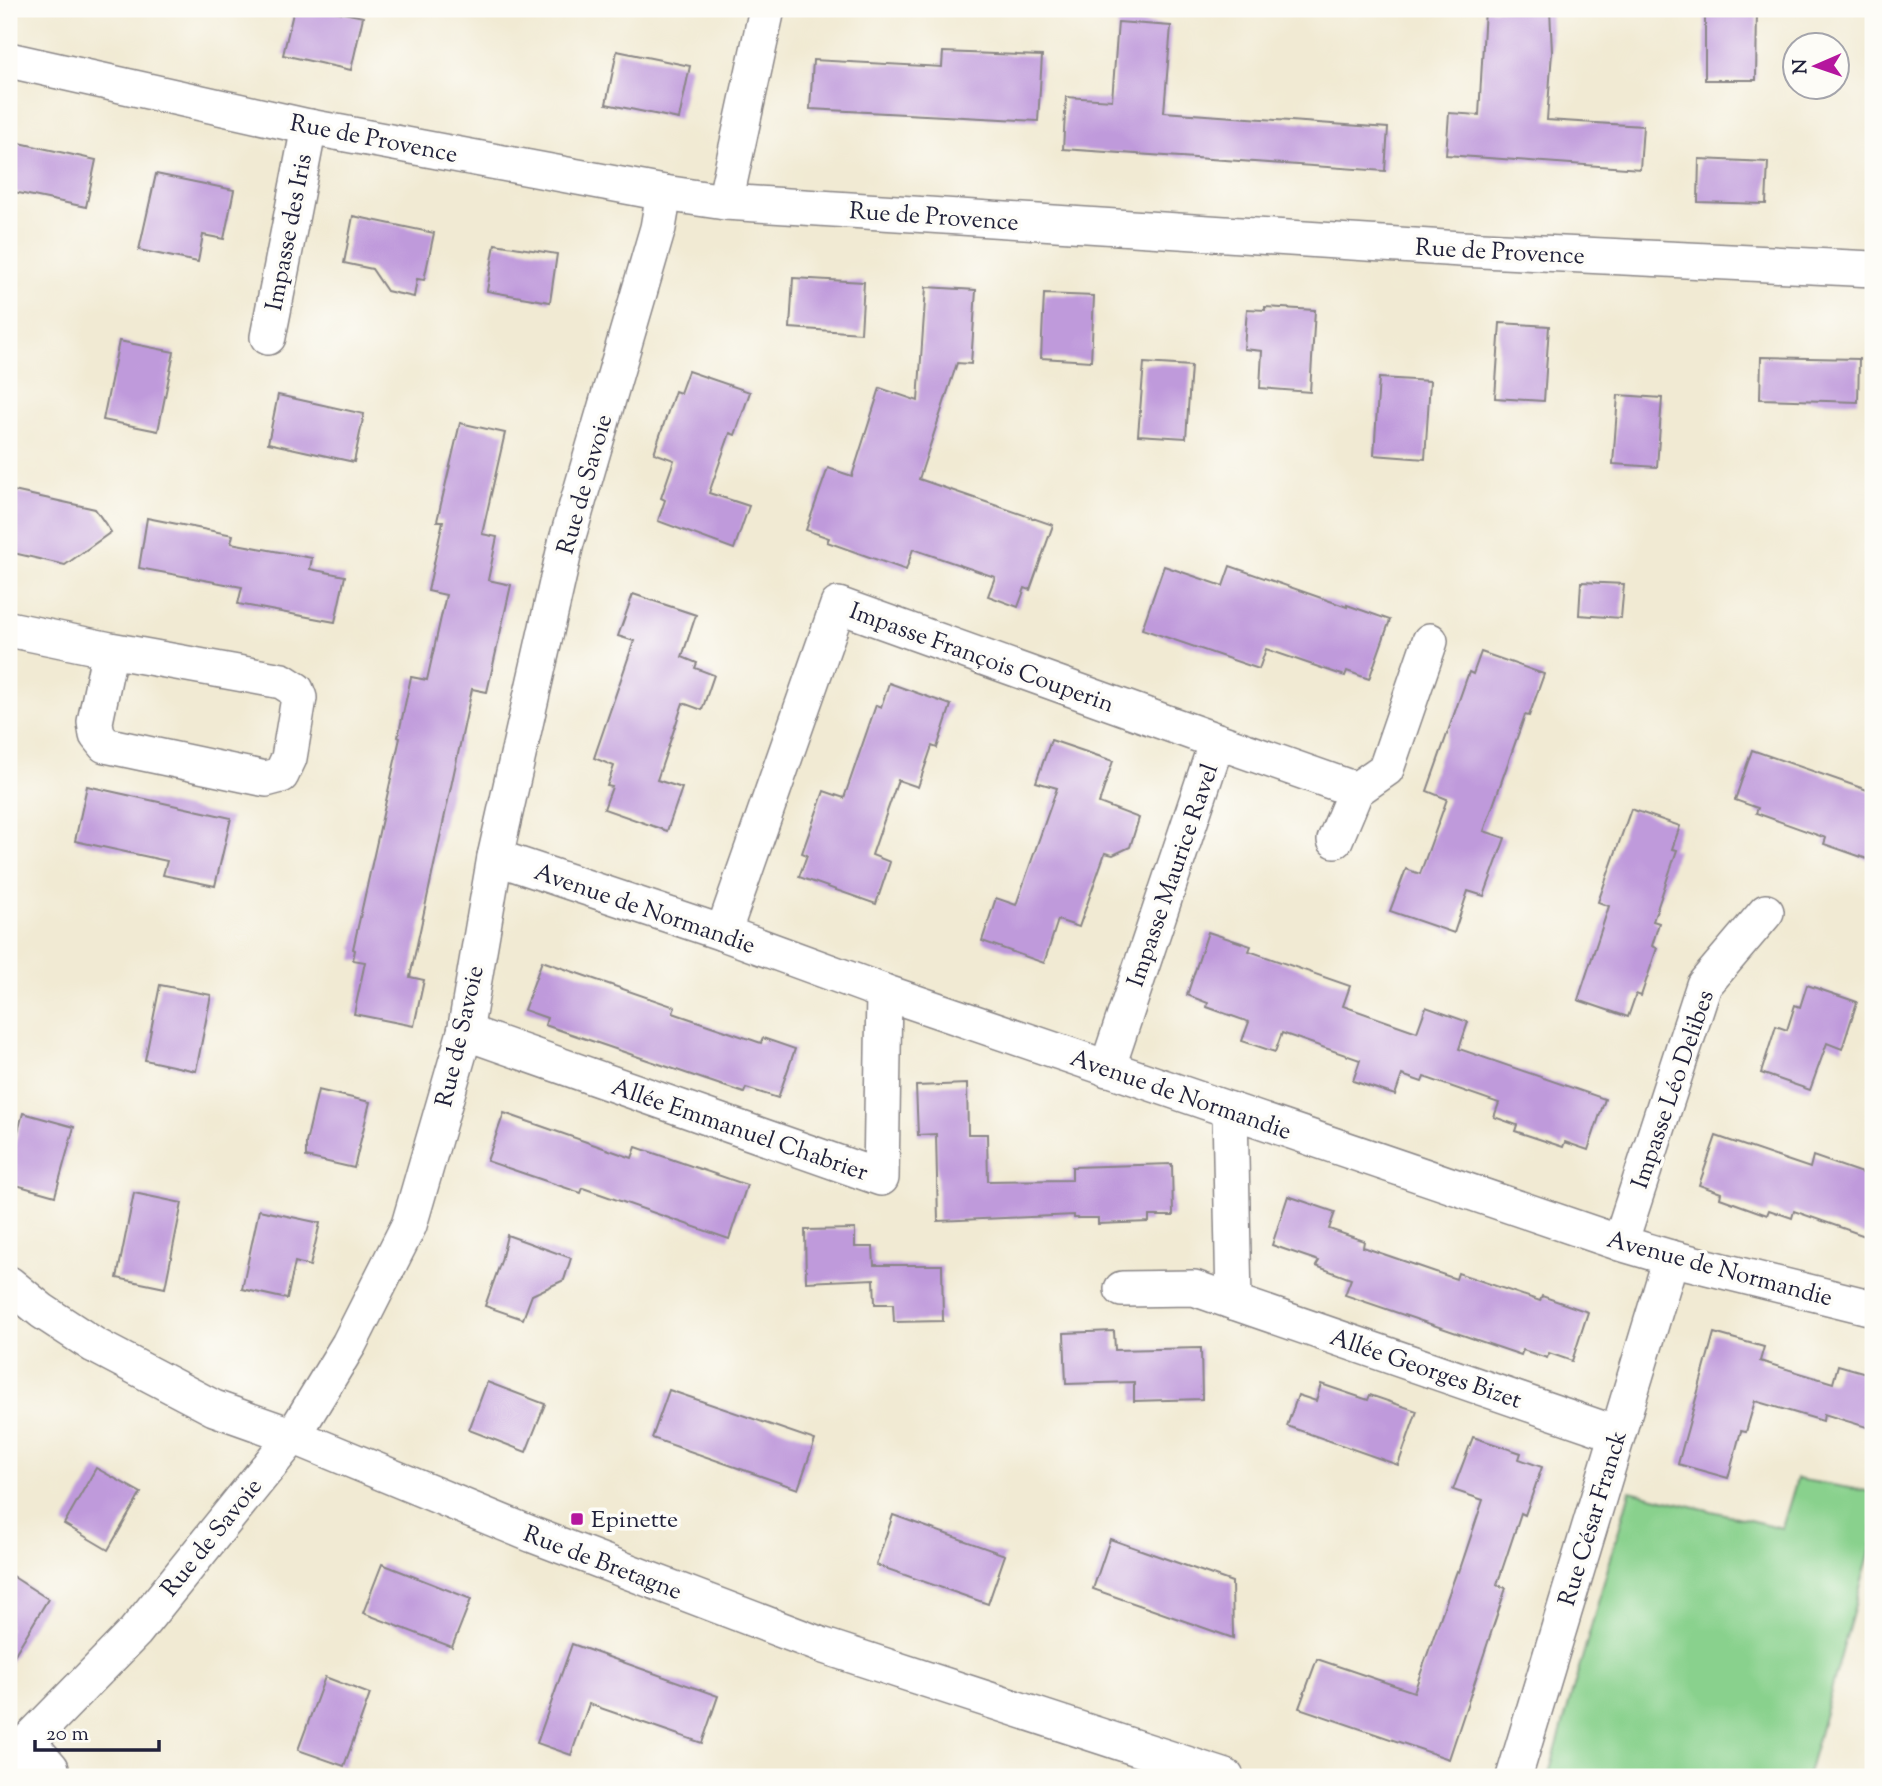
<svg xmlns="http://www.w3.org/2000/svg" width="1882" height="1786" font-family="'Sorts Mill Goudy',serif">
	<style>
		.green { fill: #89d18d; stroke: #567a64; stroke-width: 2 }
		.building { fill: #bf9adb }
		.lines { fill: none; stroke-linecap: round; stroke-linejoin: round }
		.minor-casing { stroke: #8a8687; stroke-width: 38 }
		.minor { stroke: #fff; stroke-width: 35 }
		.poi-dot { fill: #b5179e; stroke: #fdfcf7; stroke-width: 2.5 }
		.labels { text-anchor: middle; stroke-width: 7; stroke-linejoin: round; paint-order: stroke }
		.street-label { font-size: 24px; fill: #22223b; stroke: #fdfcf7 }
		.poi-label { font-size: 24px; fill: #22223b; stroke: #fdfcf7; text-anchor: start }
	</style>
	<rect width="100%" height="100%" fill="#fdfcf7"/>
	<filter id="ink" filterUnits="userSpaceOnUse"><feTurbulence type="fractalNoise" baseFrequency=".0143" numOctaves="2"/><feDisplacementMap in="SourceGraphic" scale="14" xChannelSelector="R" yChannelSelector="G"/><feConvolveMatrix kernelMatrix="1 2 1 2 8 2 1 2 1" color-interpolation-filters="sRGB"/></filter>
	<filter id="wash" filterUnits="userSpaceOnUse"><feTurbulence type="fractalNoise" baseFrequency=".00686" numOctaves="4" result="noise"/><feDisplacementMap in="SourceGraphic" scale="28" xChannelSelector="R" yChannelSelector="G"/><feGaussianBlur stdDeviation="1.57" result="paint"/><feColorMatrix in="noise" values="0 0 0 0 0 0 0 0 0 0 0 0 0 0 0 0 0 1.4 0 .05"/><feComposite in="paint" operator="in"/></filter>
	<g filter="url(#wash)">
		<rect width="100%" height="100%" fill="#f1ead3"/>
		<polygon class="green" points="1797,1479 1873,1492 1873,1541 1807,1777 1548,1777 1630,1491 1782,1528"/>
		<g id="blocks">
			<g class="building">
				<polygon points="294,9 324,9 363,17 351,70 283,55"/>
				<polygon points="1485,9 1550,9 1552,52 1547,120 1643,126 1640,169 1446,155 1449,113 1479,115"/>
				<polygon points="1705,9 1757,9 1756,80 1705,80"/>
				<polygon points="1118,22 1171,26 1164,112 1388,128 1385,171 1063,149 1066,97 1112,100"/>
				<polygon points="617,51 690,66 679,119 606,104"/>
				<polygon points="943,52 1042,56 1038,121 810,109 813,60 942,67"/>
				<polygon points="15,142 96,160 86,207 9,191 9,171"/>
				<polygon points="1699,159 1768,162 1766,204 1698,202"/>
				<polygon points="156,174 234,190 224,239 203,235 198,262 139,250"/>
				<polygon points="353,216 434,233 424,280 417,279 414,297 387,291 372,269 344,263"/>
				<polygon points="495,244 557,254 550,302 487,291"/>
				<polygon points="793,278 864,282 861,333 790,328"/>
				<polygon points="926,287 976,290 971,364 957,363 919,479 1053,525 1030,590 1025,588 1018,607 988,596 995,577 913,549 906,570 827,542 829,538 806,530 828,468 852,476 880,388 918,401"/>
				<polygon points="1044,294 1094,296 1091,361 1041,358"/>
				<polygon points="1265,307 1315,310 1310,392 1260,388 1262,351 1244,349 1247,309 1265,310"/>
				<polygon points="1500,323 1549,326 1544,401 1495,398"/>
				<polygon points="119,341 174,352 158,431 103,420"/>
				<polygon points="1761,357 1859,359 1858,402 1760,399"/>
				<polygon points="1144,363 1191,366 1186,438 1138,435"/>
				<polygon points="688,371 750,392 735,435 730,433 709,493 749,506 734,549 658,521 665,500 661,498 674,460 654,453 675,391 680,393"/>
				<polygon points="1379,378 1430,381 1425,459 1374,455"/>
				<polygon points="278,395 364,414 354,462 268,443"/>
				<polygon points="1618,395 1662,398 1657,467 1613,464"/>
				<polygon points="460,423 505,433 482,534 497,537 488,580 511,585 487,692 472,689 410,977 424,980 414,1026 354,1014 365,962 353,960 355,950 353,949 400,738 398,737 411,677 427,680 446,595 428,591 443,521 437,521"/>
				<polygon points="9,490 95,509 111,532 65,565 9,552"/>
				<polygon points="147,518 233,535 231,543 312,558 310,569 345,576 335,622 238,604 242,587 139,568"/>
				<polygon points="1164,566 1223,586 1230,566 1347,607 1347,605 1390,620 1369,679 1347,671 1345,676 1266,649 1259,669 1142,629"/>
				<polygon points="1581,582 1624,584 1621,618 1579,615"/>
				<polygon points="633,594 696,615 682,657 697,663 695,668 714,675 702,710 683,703 657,780 682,788 667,831 604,809 612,787 607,786 614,766 594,758 634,641 618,636"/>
				<polygon points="1481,652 1544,674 1529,716 1525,715 1484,831 1505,838 1484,896 1468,891 1454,933 1390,911 1406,869 1420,874 1447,799 1427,791 1469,672 1473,674"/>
				<polygon points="889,683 951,705 937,748 932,746 918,787 898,780 872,855 890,862 876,904 799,877 807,855 802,853 824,791 844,798 876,705 881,707"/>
				<polygon points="1051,740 1113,761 1099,803 1139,818 1130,847 1113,855 1105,853 1079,927 1058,920 1044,963 982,941 996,898 1016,905 1057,788 1036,782"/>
				<polygon points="1752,750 1873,792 1873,861 1824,844 1826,838 1756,813 1758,808 1735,800"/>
				<polygon points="87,786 231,818 215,886 163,875 167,861 75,841"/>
				<polygon points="1631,809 1680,826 1672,849 1677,850 1653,921 1659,923 1652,946 1657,948 1641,996 1636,994 1628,1017 1578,1000 1609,906 1598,902"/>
				<polygon points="1208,932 1251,946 1249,951 1350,986 1343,1006 1417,1032 1426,1007 1468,1022 1459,1049 1605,1099 1588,1150 1565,1142 1563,1147 1515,1131 1517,1125 1494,1117 1499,1103 1424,1077 1422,1082 1402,1075 1395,1095 1353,1081 1360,1060 1282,1033 1275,1052 1242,1041 1249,1022 1207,1007 1208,1003 1187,995"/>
				<polygon points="542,961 675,1007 673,1013 714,1027 761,1043 763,1038 795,1049 778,1098 746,1088 744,1093 545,1025 547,1018 524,1010"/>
				<polygon points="160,985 211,995 196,1071 145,1060"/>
				<polygon points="1807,985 1857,1002 1842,1049 1827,1043 1810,1090 1761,1073 1776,1026 1787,1030 1795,1005 1800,1007"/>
				<polygon points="967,1084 968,1134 987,1134 988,1181 1072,1180 1072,1167 1172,1164 1173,1216 1149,1216 1149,1222 1098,1224 1098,1218 1074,1218 1074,1215 938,1221 936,1134 918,1135 916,1086"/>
				<polygon points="318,1090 370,1102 354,1168 306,1157 306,1143"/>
				<polygon points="23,1113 74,1127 55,1196 9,1183 9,1165"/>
				<polygon points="504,1113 632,1158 636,1147 747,1185 729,1239 583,1188 581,1193 487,1161"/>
				<polygon points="1716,1136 1810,1168 1813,1156 1873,1177 1873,1233 1867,1231 1865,1236 1794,1211 1792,1218 1769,1210 1767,1215 1720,1198 1721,1193 1699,1185"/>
				<polygon points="134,1193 182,1203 165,1288 117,1278"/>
				<polygon points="1288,1196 1335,1212 1329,1229 1364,1241 1363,1247 1456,1279 1458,1273 1540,1301 1542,1296 1588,1312 1572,1361 1549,1353 1547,1358 1523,1350 1521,1355 1345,1295 1351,1279 1316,1266 1319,1261 1272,1245"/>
				<polygon points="259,1210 320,1223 310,1266 295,1262 287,1299 242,1289"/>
				<polygon points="855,1229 855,1247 873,1247 874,1265 942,1265 943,1321 894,1322 893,1304 875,1304 874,1279 806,1282 805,1230"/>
				<polygon points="507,1235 571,1258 564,1280 532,1295 523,1319 485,1306 501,1261"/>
				<polygon points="1114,1331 1115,1350 1201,1348 1202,1399 1134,1401 1134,1382 1066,1384 1064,1333"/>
				<polygon points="1714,1333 1764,1347 1760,1361 1833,1383 1838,1365 1873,1375 1873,1429 1824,1414 1823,1421 1755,1401 1746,1432 1741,1431 1728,1478 1678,1464"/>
				<polygon points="487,1382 545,1404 526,1452 469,1430"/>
				<polygon points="1321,1384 1368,1400 1370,1395 1417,1411 1398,1465 1287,1426 1298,1395 1316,1401"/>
				<polygon points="669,1390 815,1440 798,1489 652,1438"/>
				<polygon points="1473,1437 1521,1453 1519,1459 1542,1467 1525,1515 1521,1513 1497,1585 1506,1588 1449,1759 1299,1708 1317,1659 1414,1692 1457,1571 1459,1572 1483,1500 1453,1490"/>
				<polygon points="96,1468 141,1493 108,1550 64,1524"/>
				<polygon points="893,1515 1005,1555 988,1604 876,1565"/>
				<polygon points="1110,1539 1232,1582 1233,1638 1093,1589"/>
				<polygon points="382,1564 471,1599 452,1647 363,1613"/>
				<polygon points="9,1574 48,1599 9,1664"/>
				<polygon points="572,1644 718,1696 702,1743 589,1704 571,1755 537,1743"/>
				<polygon points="325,1677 370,1694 344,1766 298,1750"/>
			</g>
		</g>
	</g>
	<g filter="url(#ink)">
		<use href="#blocks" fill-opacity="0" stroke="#8a8687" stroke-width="2"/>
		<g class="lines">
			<g class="minor-casing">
				<g id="minor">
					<polyline points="9,60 309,127 664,193 725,202 1461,249 1873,269"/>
					<polyline points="725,202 767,9"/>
					<polyline points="268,337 309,127"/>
					<polyline points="9,629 110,650 282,681 296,690 299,698 289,758 281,775 266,779 105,745 97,735 95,722 110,650"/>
					<polyline points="1335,840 1356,790 1386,769 1430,641"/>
					<polyline points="495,857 723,933 884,992 1620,1243 1671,1258 1873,1308"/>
					<polyline points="723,933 838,605 1217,741"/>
					<polyline points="465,1032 881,1178 884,992"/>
					<polyline points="1107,1069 1217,741 1356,790"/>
					<polyline points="1230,1110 1234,1302 1617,1434"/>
					<polyline points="1620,1243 1704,985 1766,912"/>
					<polyline points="9,1284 42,1311 94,1345 214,1408 293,1436 533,1535 821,1645 1226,1777"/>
					<polyline points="1122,1289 1194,1288 1234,1302"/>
					<polyline points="28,1742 51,1768 52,1777"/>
					<polyline points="9,1761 135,1632 293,1436 349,1344 409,1225 465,1032 495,857 566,543 658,228 664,193"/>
					<polyline points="1514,1777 1671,1258"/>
				</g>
			</g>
			<use href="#minor" class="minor"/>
		</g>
	</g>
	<rect class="poi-dot" x="570" y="1512" width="14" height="14" rx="3.5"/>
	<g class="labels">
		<g class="street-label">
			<text transform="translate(374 138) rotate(11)" y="8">Rue de Provence</text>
			<text transform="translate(934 216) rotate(4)" y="8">Rue de Provence</text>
			<text transform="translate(288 232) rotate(-79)" y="8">Impasse des Iris</text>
			<text transform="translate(1500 251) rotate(3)" y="8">Rue de Provence</text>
			<text transform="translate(584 484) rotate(-74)" y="8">Rue de Savoie</text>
			<text transform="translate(982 657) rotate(20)" y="8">Impasse François Couperin</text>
			<text transform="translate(1172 875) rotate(-71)" y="8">Impasse Maurice Ravel</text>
			<text transform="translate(645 908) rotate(19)" y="8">Avenue de Normandie</text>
			<text transform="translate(459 1036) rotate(-77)" y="8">Rue de Savoie</text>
			<text transform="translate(1672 1089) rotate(-71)" y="8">Impasse Léo Delibes</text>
			<text transform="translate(1181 1094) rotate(19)" y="8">Avenue de Normandie</text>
			<text transform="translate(740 1129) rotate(19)" y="8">Allée Emmanuel Chabrier</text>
			<text transform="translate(1720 1268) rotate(15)" y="8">Avenue de Normandie</text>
			<text transform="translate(1426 1368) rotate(19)" y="8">Allée Georges Bizet</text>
			<text transform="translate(1592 1518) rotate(-73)" y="8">Rue César Franck</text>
			<text transform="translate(211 1537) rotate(-51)" y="8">Rue de Savoie</text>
			<text transform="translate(603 1562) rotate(21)" y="8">Rue de Bretagne</text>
		</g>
		<g class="poi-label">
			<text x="591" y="1527">Epinette</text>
		</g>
	</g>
	<rect width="1882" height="1786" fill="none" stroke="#fdfcf7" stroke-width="35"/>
	<g transform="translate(1816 66) rotate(268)"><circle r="33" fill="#fdfcf7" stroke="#a5a5ac" stroke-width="2"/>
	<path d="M0-5L12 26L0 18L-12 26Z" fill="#b5179e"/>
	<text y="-10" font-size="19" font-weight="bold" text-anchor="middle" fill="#22223b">N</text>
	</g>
	<path d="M35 1740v10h124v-10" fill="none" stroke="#22223b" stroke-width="3.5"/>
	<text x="46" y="1740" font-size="21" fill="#22223b" stroke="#fdfcf7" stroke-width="5" paint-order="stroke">20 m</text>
</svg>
